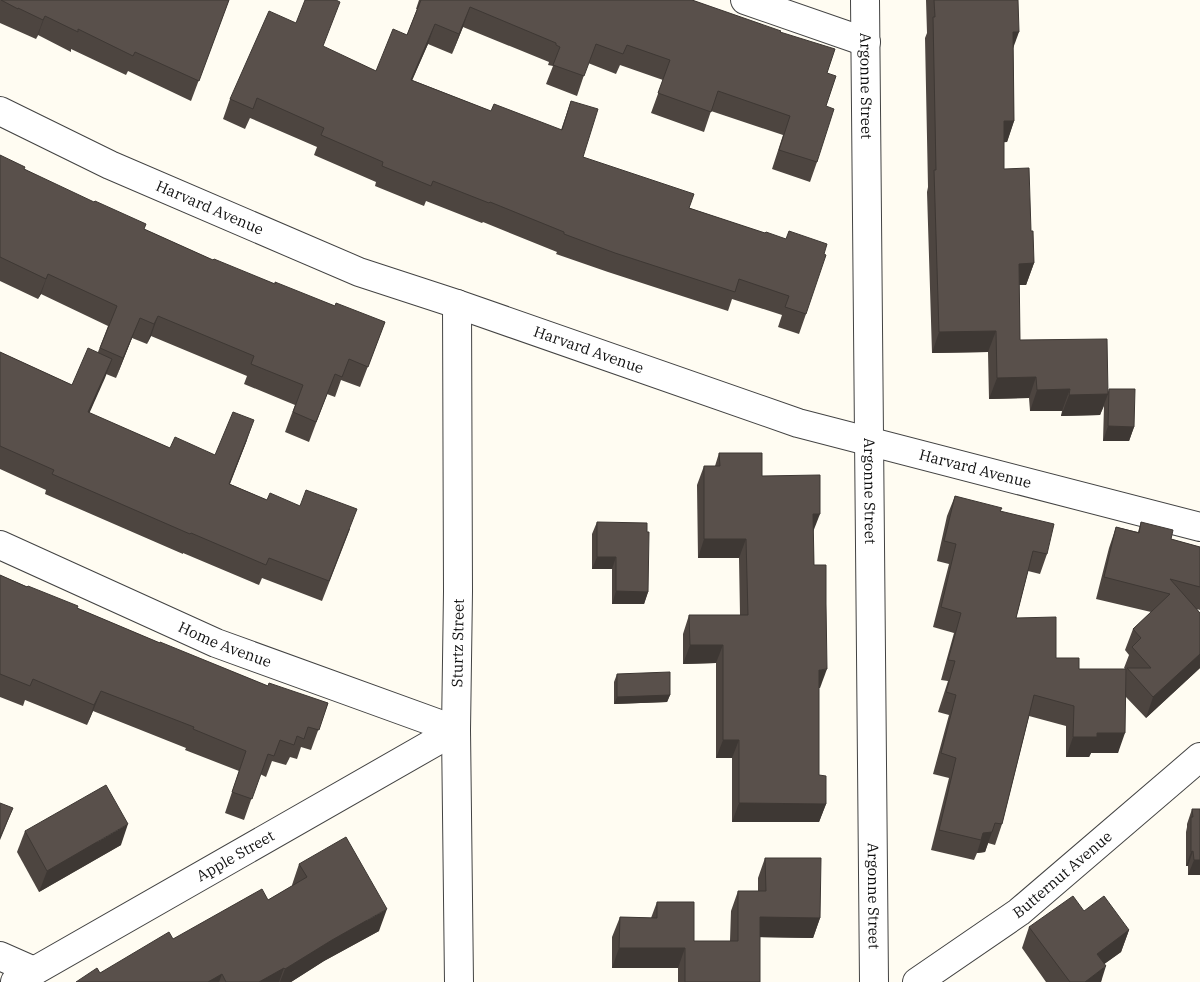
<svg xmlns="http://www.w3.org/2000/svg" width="1200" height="982" font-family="'IBM Plex Serif',serif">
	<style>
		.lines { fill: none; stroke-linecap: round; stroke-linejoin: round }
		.street-casing { stroke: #434343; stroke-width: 30 }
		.street { stroke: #fff; stroke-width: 28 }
		.wall { fill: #4d4540 }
		.shaded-wall { fill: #3e3834 }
		.building { fill: #59504b; stroke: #3e3834 }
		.labels { text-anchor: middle; stroke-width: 5; stroke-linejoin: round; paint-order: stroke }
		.street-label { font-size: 15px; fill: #101010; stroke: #fff }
	</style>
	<rect width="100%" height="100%" fill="#fffcf2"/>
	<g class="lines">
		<g class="street-casing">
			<g id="street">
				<polyline points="745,0 866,42"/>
				<path id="s1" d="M865,0L874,982"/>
				<path id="s2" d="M0,111L110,165L359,272L457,304L798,423L1200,527"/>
				<polyline points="457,304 458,591 456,730 459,982"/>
				<path id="s3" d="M0,545L216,643L456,730"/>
				<polyline points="0,956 34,971"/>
				<path id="s4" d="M15,982L456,730"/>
				<path id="s5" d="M917,982L1019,912L1200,757"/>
			</g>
		</g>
		<use href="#street" class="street"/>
	</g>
	<g class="wall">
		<polygon points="0,0 229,0 191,101 128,71 126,75 71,49 71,52 38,35 36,39 0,23"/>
		<polygon points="419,0 692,0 780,32 827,73 826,106 817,162 810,182 772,169 783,135 711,111 704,132 651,113 663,80 620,65 616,74 588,63 577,96 546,84 553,66 548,65 549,62 463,27 452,54 428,44 412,80 491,111 561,130 571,101 583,157 689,208 765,233 806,314 799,334 778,327 782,315 732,299 728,311 608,272 556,254 557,252 483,222 482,223 426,201 424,206 375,186 376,182 314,155 317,147 250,118 245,129 223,119 230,99 296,23 323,47 376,71 407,35 417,9 416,9"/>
		<polygon points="926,0 1018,0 1013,48 1014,121 1007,142 1004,142 1004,169 1031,231 1034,263 1026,285 1019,285 1020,340 1108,392 1109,389 1134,427 1129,441 1103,441 1104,406 1100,415 1061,416 1062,411 1030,411 1029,398 989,399 988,352 932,353 927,192 928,187 925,38 927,33"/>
		<polygon points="0,155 24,169 144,229 213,260 275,284 335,306 385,322 360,387 341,380 335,397 327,394 309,442 285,432 295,405 244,384 247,376 151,336 147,344 132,338 116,378 106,374 89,413 170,448 215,455 247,440 230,484 267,500 350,529 322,601 262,578 259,585 183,553 183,554 45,494 46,490 0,469 0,352 72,385 98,352 108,326 41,294 38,299 0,281"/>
		<polygon points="719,453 762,476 813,531 814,565 820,688 819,688 819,775 826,804 819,822 732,822 732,758 716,758 716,663 683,664 683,634 689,615 740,615 739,558 698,558 697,485 704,466 715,466"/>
		<polygon points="955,496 1001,511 1047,554 1040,574 1028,571 1016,618 1056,658 1079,669 1125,669 1124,668 1129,655 1125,650 1133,629 1151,612 1096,599 1109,548 1116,527 1138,532 1141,522 1171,539 1200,547 1200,610 1197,609 1200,613 1200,668 1146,718 1125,696 1118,753 1091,753 1089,757 1066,757 1066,726 1029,716 1002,824 995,845 988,843 985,852 977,853 974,860 931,850 949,778 933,774 949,715 938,712 948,681 941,680 954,633 933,627 949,564 937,561 947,516"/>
		<polygon points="597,522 648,592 644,604 612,604 612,569 592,569 592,534"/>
		<polygon points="0,575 77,608 160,643 268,686 328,703 311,750 301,747 297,759 290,757 286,765 272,761 266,777 260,774 244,820 225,813 239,771 185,750 186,748 93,711 87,725 25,700 23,706 0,697"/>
		<polygon points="617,674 670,695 667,702 614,704 614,682"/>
		<polygon points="1192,809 1200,809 1200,875 1188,875 1188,866 1186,866 1186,832 1187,827 1187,824"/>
		<polygon points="25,831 121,845 39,892 17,852"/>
		<polygon points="765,858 820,918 813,938 760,937 760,982 678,982 678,968 612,968 612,937 620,917 651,918 657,902 694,941 730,941 731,911 738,891 758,891 758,878"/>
		<polygon points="299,864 379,931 324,961 291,982 76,982 100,973 173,939 268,900 292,886 292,885"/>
		<polygon points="1084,911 1129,930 1121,952 1104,964 1101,982 1046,982 1022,948 1029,927"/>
	</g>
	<g class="shaded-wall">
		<polygon points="470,7 463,27 452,54 459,34"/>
		<polygon points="45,16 38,35 36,39 43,20"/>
		<polygon points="435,24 428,44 404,99 411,80"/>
		<polygon points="1013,32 1019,32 1011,54"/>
		<polygon points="1004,121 1014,121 1007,142 996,143"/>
		<polygon points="1034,263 1026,285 1011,285 1019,264"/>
		<polygon points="48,274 41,294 38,299"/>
		<polygon points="158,316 151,336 147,344 154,324"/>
		<polygon points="140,318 116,378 123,358"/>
		<polygon points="996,331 988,352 932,353 939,332"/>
		<polygon points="112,359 105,378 81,432 88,412"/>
		<polygon points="1036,377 1029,398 989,399 997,378"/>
		<polygon points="1070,389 1062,411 1030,411 1037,390"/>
		<polygon points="1108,394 1100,415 1061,416 1069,395"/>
		<polygon points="254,420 247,440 222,503 229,484"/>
		<polygon points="1108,426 1134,427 1129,441 1103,441"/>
		<polygon points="813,514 820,514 813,532"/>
		<polygon points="704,539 746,539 739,558 698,558"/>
		<polygon points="597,557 616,557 612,569 592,569"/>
		<polygon points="616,591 648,592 644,604 612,604"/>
		<polygon points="690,645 723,645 716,663 683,664"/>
		<polygon points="1200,654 1200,668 1146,718 1153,697"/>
		<polygon points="827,669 820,688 812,688 819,670"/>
		<polygon points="101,691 93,711 87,725 94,705"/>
		<polygon points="670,695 667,702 614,704 617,697"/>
		<polygon points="1097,733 1125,733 1118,753 1091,753 1089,757 1066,757 1073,737"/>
		<polygon points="723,740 739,740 732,758 716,758"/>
		<polygon points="739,803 826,804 819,822 732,822"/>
		<polygon points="13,808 5,828 0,840 0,837"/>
		<polygon points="128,824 121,845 39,892 47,871"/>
		<polygon points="992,832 985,852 977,853 981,840 983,833"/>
		<polygon points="1193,851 1188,866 1186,866 1191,852"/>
		<polygon points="1194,860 1200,860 1200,875 1188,875"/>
		<polygon points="387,909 379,931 324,961 291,982 280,982 285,969 332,940"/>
		<polygon points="760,917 820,918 813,938 753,937"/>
		<polygon points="1129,930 1121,952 1089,975 1097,954"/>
		<polygon points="619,948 685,948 678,968 612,968"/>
		<polygon points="1106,966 1101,982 1085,982"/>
		<polygon points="284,968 279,982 259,982"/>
		<polygon points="222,974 219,982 208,982"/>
	</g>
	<g class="building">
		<polygon points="1,0 229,0 199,81 135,52 133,56 78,29 78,32 45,16 43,20 18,8 18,9"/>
		<polygon points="305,0 336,0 340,2 323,46 376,71 393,29 407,35 421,0 692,0 781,31 780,32 835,49 827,73 836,76 826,106 834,109 817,162 779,150 790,116 718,91 711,112 658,93 670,60 627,45 623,54 596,44 584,76 553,65 560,47 556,45 556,43 470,7 459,34 435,24 411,80 491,111 494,104 562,130 571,101 598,109 583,157 694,194 689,208 765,233 766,232 786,239 789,231 827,244 824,254 826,255 806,314 785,307 789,296 739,279 735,292 615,253 564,234 564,232 490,202 489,203 433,181 431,186 382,166 383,162 321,135 324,128 257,98 253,109 230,99 269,11 296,23"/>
		<polygon points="934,0 1018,0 1019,32 1013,32 1014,121 1004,121 1004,169 1029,168 1031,231 1033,231 1034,263 1019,264 1020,340 1107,339 1108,394 1069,395 1070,389 1037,390 1036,377 997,378 996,331 939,332 934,170 936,170 933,17 935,17"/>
		<polygon points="0,155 25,167 24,169 94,202 95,201 146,224 144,229 213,260 214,259 275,284 275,282 335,306 336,303 385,322 368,367 349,359 342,377 335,374 316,422 293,412 303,385 251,364 254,356 158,316 154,324 140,318 123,358 100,348 117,306 48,274 46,279 0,257"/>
		<polygon points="88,348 112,359 88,412 170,448 175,437 215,455 233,412 254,420 229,484 267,500 270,493 300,506 306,490 357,509 329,581 269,558 266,565 191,533 190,534 52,474 54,470 0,446 0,352 72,385"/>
		<polygon points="1109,389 1135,389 1134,427 1108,426"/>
		<polygon points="719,453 762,453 762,476 820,475 820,514 813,514 814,565 826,565 826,604 827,669 819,670 819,775 826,776 826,804 739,803 739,740 723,740 723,645 690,645 689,615 748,615 746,539 704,539 704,466 720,466"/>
		<polygon points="955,496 1002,508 1000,511 1054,524 1047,554 1033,551 1016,618 1056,617 1056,658 1079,658 1079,669 1126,669 1125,733 1097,733 1097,737 1073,737 1074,706 1034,695 1002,824 995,823 992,832 983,833 981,840 939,830 956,758 941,753 956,695 946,692 955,661 948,660 961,613 941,607 956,544 944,541"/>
		<polygon points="597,522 647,523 647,532 649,532 648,592 616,591 616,557 597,557"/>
		<polygon points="1141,522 1173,530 1171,539 1200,547 1200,587 1170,579 1200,613 1200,654 1153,697 1127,668 1151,668 1132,647 1141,638 1133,629 1170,594 1104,577 1116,527 1139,533"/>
		<polygon points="0,575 27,587 28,586 78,606 77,608 160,643 160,642 268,686 269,683 328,703 319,730 308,727 304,739 297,736 294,745 280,740 274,756 268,754 252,799 232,792 246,751 193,729 194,727 101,691 94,705 33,679 30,686 0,674"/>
		<polygon points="670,672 670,695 617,697 617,674"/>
		<polygon points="106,785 128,824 47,871 25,831"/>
		<polygon points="0,803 13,808 0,837"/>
		<polygon points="1192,809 1200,809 1200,860 1194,860 1193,851 1191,852 1191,817 1193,817"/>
		<polygon points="346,837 387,909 332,940 285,969 284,968 259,982 226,982 222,974 208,982 76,982 97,968 100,973 169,932 173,939 262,889 268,900 307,877 299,864"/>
		<polygon points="765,858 821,858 820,918 760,917 760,982 685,982 685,948 619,948 620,917 657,918 657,902 694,902 694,941 738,941 738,891 766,891"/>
		<polygon points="1073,896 1084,911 1104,896 1129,930 1097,954 1106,966 1085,982 1070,982 1029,927"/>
	</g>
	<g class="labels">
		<g class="street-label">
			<text dy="5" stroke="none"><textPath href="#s1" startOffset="86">Argonne Street</textPath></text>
			<text dy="5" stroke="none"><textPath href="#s2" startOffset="231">Harvard Avenue</textPath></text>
			<text dy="5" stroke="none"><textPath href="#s2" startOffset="636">Harvard Avenue</textPath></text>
			<text dy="5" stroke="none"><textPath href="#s2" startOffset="1041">Harvard Avenue</textPath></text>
			<text dy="5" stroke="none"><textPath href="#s1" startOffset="491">Argonne Street</textPath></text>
			<text transform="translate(458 643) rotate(-89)" y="5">Sturtz Street</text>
			<text dy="5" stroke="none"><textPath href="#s3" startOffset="246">Home Avenue</textPath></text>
			<text dy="5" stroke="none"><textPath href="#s4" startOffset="254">Apple Street</textPath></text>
			<text dy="5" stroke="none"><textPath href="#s5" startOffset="181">Butternut Avenue</textPath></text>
			<text dy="5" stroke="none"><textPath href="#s1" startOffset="896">Argonne Street</textPath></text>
		</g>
	</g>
</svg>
